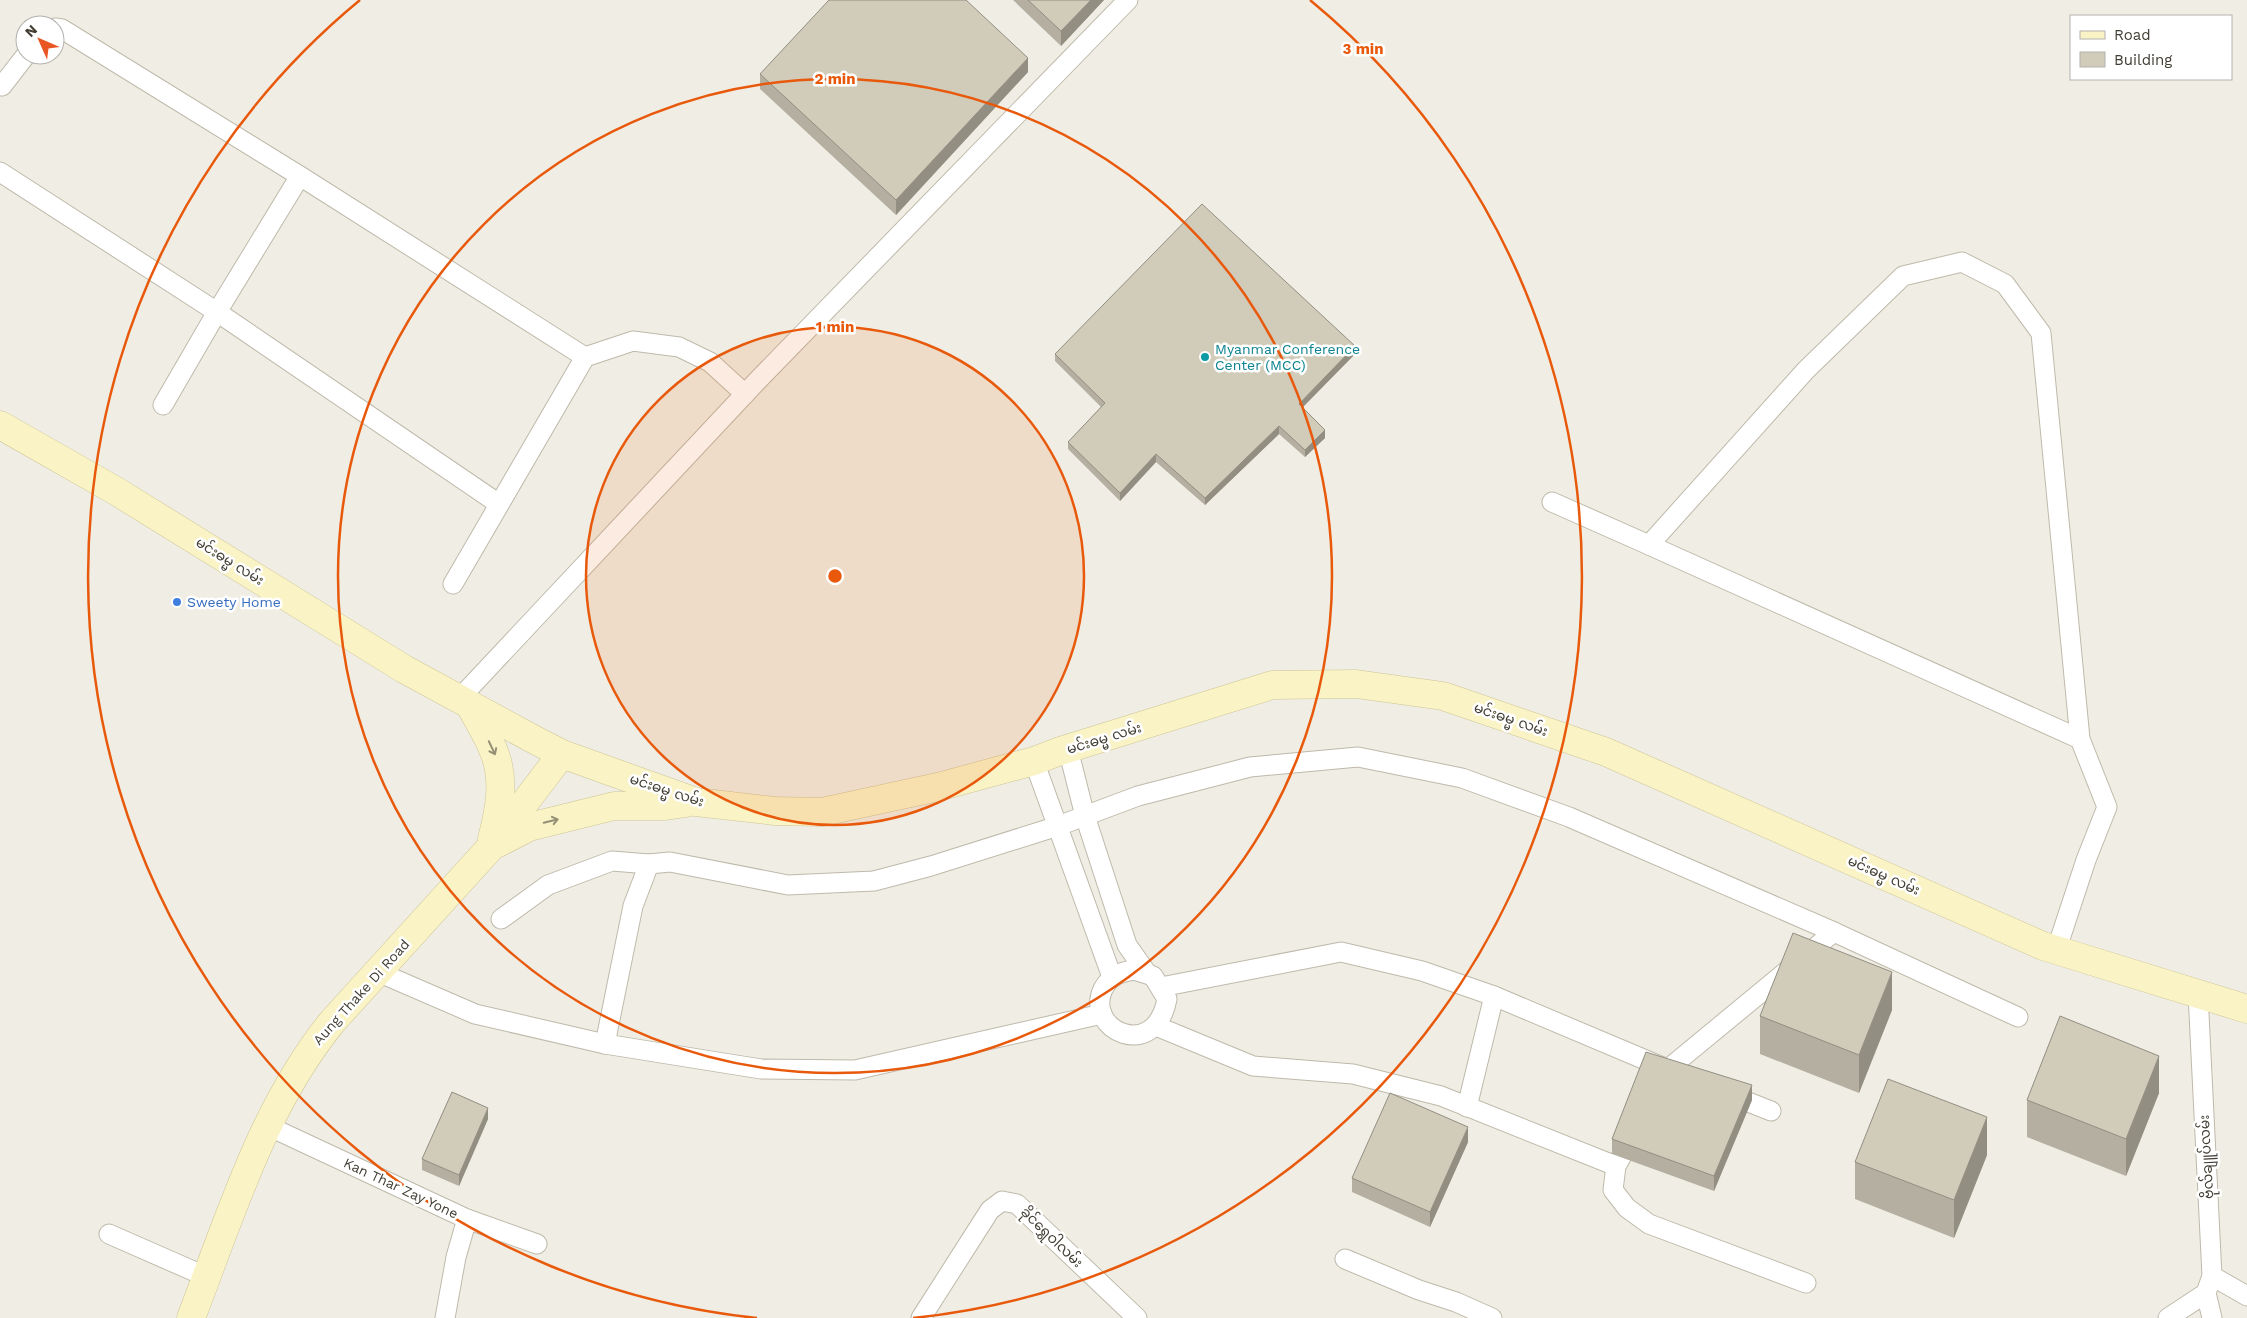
<svg xmlns="http://www.w3.org/2000/svg" width="2247" height="1318" font-family="'Work Sans','Noto Sans Myanmar',sans-serif">
	<style>
		.lines { fill: none; stroke-linecap: round; stroke-linejoin: round }
		.street-casing { stroke: #beb9aa; stroke-width: 21 }
		.secondary-casing { stroke: #cdc496; stroke-width: 29 }
		.street { stroke: #fff; stroke-width: 19 }
		.secondary { stroke: #faf3c5; stroke-width: 28 }
		.wall { fill: #b4afa0 }
		.shaded-wall { fill: #928e82 }
		.building { fill: #d1cbba; stroke: #928e82 }
		.oneway { stroke: #958f75 }
		.ring { fill: none; stroke: #e8590c; stroke-width: 2.5 }
		.culture-dot { fill: #0f9aa8; stroke: #fff; stroke-width: 2 }
		.shop-dot { fill: #3f7fe0; stroke: #fff; stroke-width: 2 }
		.labels { text-anchor: middle; stroke-width: 5; stroke-linejoin: round; paint-order: stroke }
		.culture-label { font-size: 14px; fill: #0d838f; stroke: #fff; text-anchor: start }
		.street-label { font-size: 14px; fill: #423e34; stroke: #fff }
		.shop-label { font-size: 14px; fill: #366cbe; stroke: #fff; text-anchor: start }
		.centre { fill: #e8590c; stroke: #fff; stroke-width: 2.5 }
		.ring-label { font-size: 15px; text-anchor: middle; font-weight: bold; fill: #e8590c; stroke: #fff; stroke-width: 5; stroke-linejoin: round; paint-order: stroke }
	</style>
	<rect width="100%" height="100%" fill="#f0eee4"/>
	<g class="lines">
		<g class="street-casing">
			<g id="street">
				<polyline points="55,28 62,29 300,176 585,357"/>
				<polyline points="2,86 26,55"/>
				<polyline points="0,172 217,312 499,504"/>
				<polyline points="163,405 217,312 300,176"/>
				<polyline points="1552,502 1649,545 1806,370 1903,276 1962,262 2005,284 2041,333 2080,739 2107,807 2086,860 2056,951"/>
				<polyline points="1649,545 2080,739"/>
				<polyline points="453,584 585,357 633,341 679,347 710,362 745,394"/>
				<polyline points="459,699 760,378 1128,0"/>
				<polyline points="1068,749 1085,816 1127,945 1146,972"/>
				<polyline points="1034,761 1112,977"/>
				<polyline points="501,919 548,885 612,861 649,864"/>
				<path d="M1134,970L1153,976L1167,999C1155,1063 1084,1030 1103,989C1110,976 1120,972 1134,970Z"/>
				<polyline points="378,972 475,1014 605,1044 761,1069 855,1070 1102,1014"/>
				<polyline points="1161,987 1341,952 1422,971 1494,996 1667,1069"/>
				<polyline points="2198,994 2212,1276 2206,1293 2212,1318"/>
				<polyline points="1156,1026 1253,1066 1353,1074 1441,1096 1616,1166"/>
				<polyline points="605,1044 633,906 649,864 670,862 788,885 874,881 931,866 1058,826 1138,796 1250,767 1358,757 1462,778 1569,817 1834,932 2018,1017"/>
				<polyline points="1662,1081 1668,1069 1834,932"/>
				<polyline points="1728,1094 1771,1111"/>
				<polyline points="1467,1107 1494,996"/>
				<polyline points="268,1126 467,1219 537,1244"/>
				<polyline points="1633,1136 1616,1166 1613,1190 1627,1208 1649,1224 1806,1283"/>
				<polyline points="109,1234 207,1277"/>
				<polyline points="1345,1259 1419,1290 1456,1302 1492,1318"/>
				<polyline points="2212,1276 2247,1296"/>
				<polyline points="445,1318 456,1257 467,1219"/>
				<polyline points="921,1318 990,1210 1002,1201 1017,1204 1137,1318"/>
				<polyline points="2168,1318 2206,1293"/>
			</g>
		</g>
		<g class="secondary-casing">
			<g id="secondary">
				<polyline points="0,425 116,491 404,669 533,739 562,754 696,802 775,811 822,812 938,787 1034,761 1060,751 1272,685 1356,684 1443,696 1606,752 2043,946 2247,1009"/>
				<path d="M470,705C477,719 486,733 492,747C506,777 500,808 492,839"/>
				<polyline points="498,843 529,827 614,806 665,806 686,803"/>
				<path d="M191,1318C230,1217 263,1107 332,1022L490,848L562,754"/>
			</g>
		</g>
		<use href="#street" class="street"/>
		<use href="#secondary" class="secondary"/>
	</g>
	<g class="wall">
		<polygon points="1013,0 1104,0 1061,46"/>
		<polygon points="1028,72 896,215 760,89 760,74"/>
		<polygon points="1055,354 1355,354 1303,407 1325,438 1305,457 1279,434 1205,505 1156,462 1120,501 1068,449 1068,442 1101,407 1055,361"/>
		<polygon points="1892,1010 1859,1093 1760,1054 1760,1016"/>
		<polygon points="2159,1093 2126,1176 2027,1137 2027,1100"/>
		<polygon points="1752,1100 1714,1191 1612,1154 1612,1139"/>
		<polygon points="488,1119 459,1186 422,1170 422,1159"/>
		<polygon points="1468,1142 1430,1227 1352,1192 1352,1178"/>
		<polygon points="1987,1155 1954,1238 1855,1199 1855,1162"/>
	</g>
	<g class="shaded-wall">
		<polygon points="1091,0 1104,0 1061,46 1061,31"/>
		<polygon points="1028,58 1028,72 896,215 896,200"/>
		<polygon points="1355,346 1355,354 1299,411 1299,404"/>
		<polygon points="1279,426 1279,434 1205,505 1205,498"/>
		<polygon points="1325,430 1325,438 1305,457 1305,450"/>
		<polygon points="1156,454 1156,462 1120,501 1120,493"/>
		<polygon points="1892,972 1892,1010 1859,1093 1859,1055"/>
		<polygon points="2159,1056 2159,1093 2126,1176 2126,1139"/>
		<polygon points="1752,1085 1752,1100 1714,1191 1714,1176"/>
		<polygon points="488,1108 488,1119 459,1186 459,1175"/>
		<polygon points="1987,1117 1987,1155 1954,1238 1954,1200"/>
		<polygon points="1468,1127 1468,1142 1430,1227 1430,1212"/>
	</g>
	<g class="building">
		<polygon points="829,0 966,0 1028,58 896,200 760,74"/>
		<polygon points="1028,0 1091,0 1061,31"/>
		<polygon points="1202,204 1355,346 1299,404 1325,430 1305,450 1279,426 1205,498 1156,454 1120,493 1068,442 1105,403 1055,354"/>
		<polygon points="1793,933 1892,972 1859,1055 1760,1016"/>
		<polygon points="2060,1016 2159,1056 2126,1139 2027,1100"/>
		<polygon points="1646,1052 1752,1085 1714,1176 1612,1139"/>
		<polygon points="1888,1079 1987,1117 1954,1200 1855,1162"/>
		<polygon points="452,1092 488,1108 459,1175 422,1159"/>
		<polygon points="1390,1093 1468,1127 1430,1212 1352,1178"/>
	</g>
	<defs><path id="oneway-shaft" d="M-6 0H5M1.5-3L5.5 0L1.5 3" fill="none" stroke-width="1.6" stroke-linecap="round" stroke-linejoin="round" transform="scale(1.25)"/></defs>
	<g class="oneway">
		<use href="#oneway-shaft" transform="translate(492 748) rotate(65)"/>
		<use href="#oneway-shaft" transform="translate(551 821) rotate(-14)"/>
	</g>
	<circle cx="835" cy="576" r="249" fill="#e8590c" fill-opacity=".12"/>
	<g class="ring">
		<circle cx="835" cy="576" r="249"/>
		<circle cx="835" cy="576" r="497"/>
		<path d="M757 1318A746 746 0 0 1 360 0M1310 0A746 746 0 0 1 913 1318"/>
	</g>
	<circle class="culture-dot" cx="1205" cy="357" r="5"/>
	<circle class="shop-dot" cx="177" cy="602" r="5"/>
	<g class="labels">
		<g class="culture-label">
			<text x="1215" y="354">Myanmar Conference<tspan x="1215" dy="16">Center (MCC)</tspan></text>
		</g>
		<g class="street-label">
			<text transform="translate(230 561) rotate(32)" y="5">မင်းဓမ္မ လမ်း</text>
			<text transform="translate(1511 719) rotate(19)" y="5">မင်းဓမ္မ လမ်း</text>
			<text transform="translate(1104 738) rotate(-17)" y="5">မင်းဓမ္မ လမ်း</text>
			<text transform="translate(667 790) rotate(18)" y="5">မင်းဓမ္မ လမ်း</text>
			<text transform="translate(1884 875) rotate(24)" y="5">မင်းဓမ္မ လမ်း</text>
			<text transform="translate(361 992) rotate(-48)" y="5">Aung Thake Di Road</text>
			<text transform="translate(2206 1157) rotate(-93)" y="5">ဗိုလ်ချူပ်လမ်း</text>
			<text transform="translate(401 1188) rotate(25)" y="5">Kan Thar Zay Yone</text>
			<text transform="translate(1052 1237) rotate(44)" y="5">ခိုင်ရွှေဝါလမ်း</text>
		</g>
		<g class="shop-label">
			<text x="187" y="607">Sweety Home</text>
		</g>
	</g>
	<circle cx="835" cy="576" r="8" class="centre"/>
	<g class="ring-label">
		<text x="1363" y="54">3 min</text>
		<text x="835" y="84">2 min</text>
		<text x="835" y="332">1 min</text>
	</g>
	<rect x="2070" y="15" width="162" height="65" fill="#ffffff" stroke="#b3b2ae"/>
	<rect x="2080" y="31" width="25" height="8" fill="#faf3c5" stroke="#b3b2ae"/>
	<text x="2114" y="40" font-size="15" fill="#423e34">Road</text>
	<rect x="2080" y="52" width="25" height="15" fill="#d1cbba" stroke="#b3b2ae"/>
	<text x="2114" y="65" font-size="15" fill="#423e34">Building</text>
	<g transform="translate(40 40) rotate(315)"><circle r="24" fill="#ffffff" stroke="#b3b2ae"/>
	<path d="M0-4L9 19L0 12L-9 19Z" fill="#e85723"/>
	<text y="-8" font-size="14" font-weight="bold" text-anchor="middle" fill="#423e34">N</text>
	</g>
</svg>
